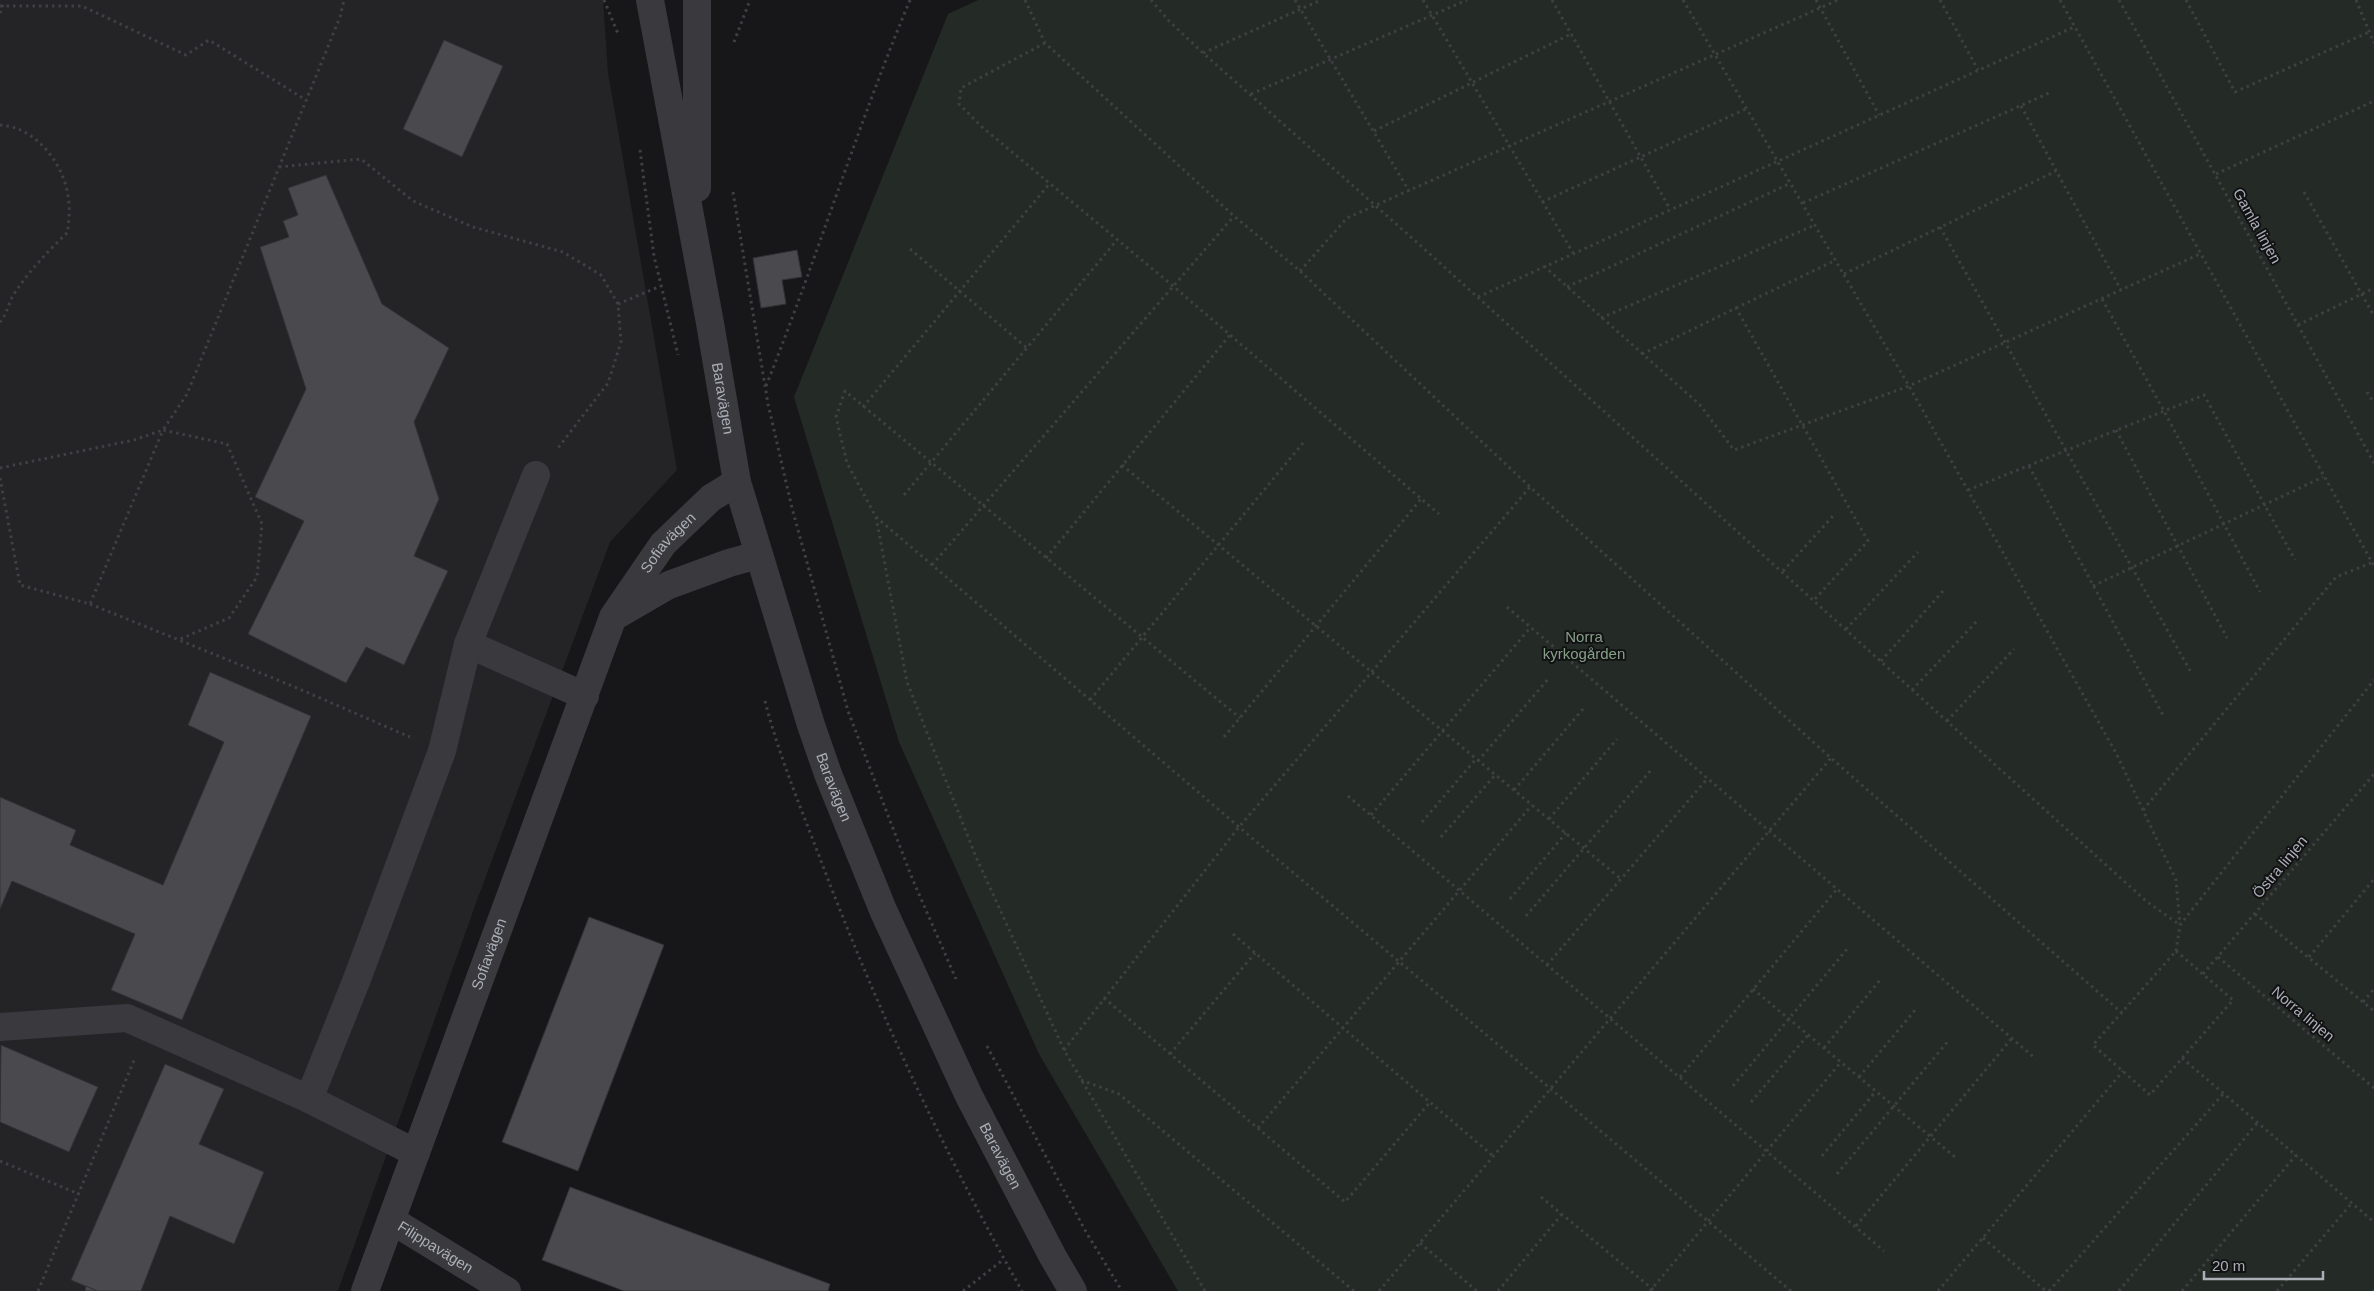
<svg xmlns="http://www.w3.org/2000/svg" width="2374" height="1291" font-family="Helvetica,sans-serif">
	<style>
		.built { fill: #242326 }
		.green { fill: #242a25 }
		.building { fill: #4a4a4e; stroke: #323235 }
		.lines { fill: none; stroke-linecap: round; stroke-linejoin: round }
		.path { stroke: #3f4044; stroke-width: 3; stroke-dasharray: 2.5 4; stroke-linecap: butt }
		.minor { stroke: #39393e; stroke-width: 28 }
		.labels { text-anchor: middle; stroke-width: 4; stroke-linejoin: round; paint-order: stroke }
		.street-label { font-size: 15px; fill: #abafb7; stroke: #121214 }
		.park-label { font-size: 15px; fill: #85a087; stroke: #121214 }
	</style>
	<rect width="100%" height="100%" fill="#171719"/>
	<polygon class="built" points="0,0 603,0 608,73 677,470 610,542 476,903 338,1291 0,1291"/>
	<polygon class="green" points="978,0 2374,0 2374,1291 1178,1291 1039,1054 899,742 794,397 948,14"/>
	<g class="building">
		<polygon points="444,40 503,66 462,157 403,129"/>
		<polygon points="326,175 382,304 449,348 414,422 439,499 414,556 448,571 404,665 366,647 346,683 248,634 304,521 255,497 306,389 260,247 289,237 283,221 298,215 288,188"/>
		<polygon points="797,250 802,277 782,280 786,304 761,308 753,258"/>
		<polygon points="210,672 311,716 182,1020 111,990 135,934 12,881 0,909 0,797 76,830 70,845 163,885 224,742 188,725"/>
		<polygon points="589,917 664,945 578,1171 502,1142"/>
		<polygon points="1,1045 98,1087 69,1152 0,1122"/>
		<polygon points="165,1064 224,1089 199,1144 264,1172 234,1244 170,1216 141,1291 97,1291 71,1280"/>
		<polygon points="570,1187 830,1284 828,1291 624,1291 542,1260"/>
		<polygon points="86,1286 97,1291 85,1291"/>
	</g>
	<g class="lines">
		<g class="path">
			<polyline points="604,0 619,36"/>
			<polyline points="1025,0 1045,43 1234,216 1300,271 1530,487 1831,758 2122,1013"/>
			<polyline points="1151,0 1169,21 1203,53 1421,246 2146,901 2180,925"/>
			<polyline points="1295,0 1409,191"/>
			<polyline points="1423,0 1573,253"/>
			<polyline points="1552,0 1670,209"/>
			<polyline points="1683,0 1909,386 2116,753 2176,880 2180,925"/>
			<polyline points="1816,0 1879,115"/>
			<polyline points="1940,0 1978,70"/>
			<polyline points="2060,0 2374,566"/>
			<polyline points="2119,0 2374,463"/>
			<polyline points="2186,0 2235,92 2369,32"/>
			<polyline points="2356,0 2374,43"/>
			<polyline points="0,6 82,6 186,55 209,40 306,100"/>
			<polyline points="0,13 3,5"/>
			<polyline points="734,42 750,0"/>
			<polyline points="1045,43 961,88 959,104 982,127 1173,286 1439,514"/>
			<polyline points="1203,53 1321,0"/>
			<polyline points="1251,94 1467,0"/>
			<polyline points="2021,106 2121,290"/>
			<path d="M0,125C38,127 68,169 69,205C70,214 68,223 68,232C48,251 29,271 14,294C8,303 8,313 0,322"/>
			<polyline points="1374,131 1571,34"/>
			<polyline points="640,150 654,256 678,355"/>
			<polyline points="279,167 361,159 413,201 473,227 563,252 601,275 618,304 621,342 608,383 558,448"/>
			<polyline points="2216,174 2374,101"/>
			<polyline points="733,192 768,404 792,508 848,711 912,878 956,979"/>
			<polyline points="2304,192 2374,316"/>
			<polyline points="1542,202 1748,108"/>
			<polyline points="1803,203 2049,93"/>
			<polyline points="1940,227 2192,674"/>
			<polyline points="910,249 1027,348"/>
			<polyline points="1544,266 1700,405 1734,450 1909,386 2200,254"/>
			<polyline points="1300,271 1347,218 1838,0"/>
			<polyline points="1844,274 2056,171"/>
			<polyline points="1567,287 1791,183"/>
			<polyline points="1478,297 2074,27"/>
			<polyline points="2102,299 2164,411 2260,592"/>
			<polyline points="618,304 661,286"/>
			<polyline points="1736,308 1836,260"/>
			<polyline points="1601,318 1815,225"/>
			<polyline points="2298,325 2374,288"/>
			<polyline points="1642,354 1736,308 1868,541 1814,600"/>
			<path d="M766,386C817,258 857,127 910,0"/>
			<polyline points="2367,392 2374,403"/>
			<polyline points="863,407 1050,183"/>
			<polyline points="2116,430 2227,638"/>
			<polyline points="1122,465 1621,879"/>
			<polyline points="2029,466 2164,717"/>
			<polyline points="0,468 134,440 163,430 187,394 340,17 344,0"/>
			<polyline points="0,478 20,585 90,604 163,430 227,444 262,524 257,577 229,618 178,640"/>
			<polyline points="1968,490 2204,395 2295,560"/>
			<polyline points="904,495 1117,240"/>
			<polyline points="876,517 1239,827 1791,1291"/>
			<polyline points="1046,558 1230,335"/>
			<polyline points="932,565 1234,216"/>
			<polyline points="1783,571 1833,516"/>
			<polyline points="2093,586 2323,477"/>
			<polyline points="90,604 290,685 410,737"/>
			<polyline points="1507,607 2036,1059"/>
			<polyline points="1846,629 1918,552"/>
			<polyline points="1881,661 1943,591"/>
			<polyline points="1912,690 1978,620"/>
			<polyline points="1090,700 1303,443"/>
			<path d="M765,701C779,756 801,808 821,861C877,1009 944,1153 1022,1291"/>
			<polyline points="1947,721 2014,649"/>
			<polyline points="1224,737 1421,499"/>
			<polyline points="1478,761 1549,678"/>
			<polyline points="1514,790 1583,709"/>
			<polyline points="1348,796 1884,1251"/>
			<polyline points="2143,810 2336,577 2371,563"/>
			<polyline points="1371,815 1530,628"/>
			<polyline points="1549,819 1617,739"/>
			<polyline points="1422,822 1476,759"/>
			<polyline points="1441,837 1495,775"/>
			<polyline points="1510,899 1566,833"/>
			<polyline points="2255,914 2374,1011"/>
			<polyline points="1526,916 1651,770"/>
			<polyline points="1233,934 1493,1156"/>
			<polygon points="2176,951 2233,1000 2150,1095 2093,1045"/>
			<polyline points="2176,951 2180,925 2374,680"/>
			<polyline points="2218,957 2374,1088"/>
			<polyline points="2309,957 2374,879"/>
			<polyline points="1547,965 1707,779"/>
			<polyline points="2203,974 2374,774"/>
			<polyline points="1753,989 1955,1157"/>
			<polyline points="1104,998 1345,1202 1431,1101"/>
			<polyline points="2363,1002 2374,989"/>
			<polyline points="987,1046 1086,1232 1122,1291"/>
			<polyline points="1824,1048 1880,980"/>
			<polyline points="1064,1050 1239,827 1530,487"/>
			<polyline points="1170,1054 1255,953"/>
			<polyline points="2182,1058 2374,1222"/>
			<polyline points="1680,1077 1837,889"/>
			<polyline points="1859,1077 1916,1009"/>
			<polyline points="1081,1080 1119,1094 1354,1291"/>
			<polyline points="1733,1086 1847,949"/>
			<polyline points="1751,1102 1808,1035"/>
			<polyline points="1258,1128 1532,805"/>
			<polyline points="1822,1156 1876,1091"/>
			<polyline points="0,1161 79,1194"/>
			<polyline points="1837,1174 1949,1040"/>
			<polyline points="1541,1197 1655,1291"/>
			<polyline points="1856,1226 2012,1038"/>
			<polyline points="1983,1238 2046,1291"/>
			<polyline points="1420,1243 1477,1291"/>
			<polyline points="38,1291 135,1058"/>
			<polyline points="963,1291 1004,1259"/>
			<polyline points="1205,1291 1064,1050 976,857 907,682 876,517 847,463 836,417 845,391 1240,718"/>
			<polyline points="1379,1291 1831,758"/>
			<polyline points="1498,1291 1562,1214"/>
			<polyline points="1650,1291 1841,1062"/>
			<polyline points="1938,1291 2123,1071"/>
			<polyline points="2049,1291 2224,1093"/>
			<polyline points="2119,1291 2258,1122"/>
			<polyline points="2182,1291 2296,1155"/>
			<polyline points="2277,1291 2352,1203"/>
			<polyline points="2373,1291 2374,1290"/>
		</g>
		<g class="minor">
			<path id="s1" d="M650,0L710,323L737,482L811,725L828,774L883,910L969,1096L1053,1257L1073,1291"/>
			<polyline points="697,0 697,188"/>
			<polyline points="619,614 669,585 729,563 758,555"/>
			<polyline points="468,644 585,696"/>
			<polyline points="0,1027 127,1018 309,1099 416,1153"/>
			<polyline points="309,1099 357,979 442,751 468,644 536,475"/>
			<path id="s2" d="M391,1220L507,1291"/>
			<path id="s3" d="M365,1291L613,617L663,544L711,498L737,482"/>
		</g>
	</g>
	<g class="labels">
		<g class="street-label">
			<text transform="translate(2257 226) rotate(61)" y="5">Gamla linjen</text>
			<text dy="5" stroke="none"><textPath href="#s1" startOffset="405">Baravägen</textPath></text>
			<text dy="5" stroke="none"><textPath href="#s3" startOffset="811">Sofiavägen</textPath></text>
			<text dy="5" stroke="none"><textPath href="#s1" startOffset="810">Baravägen</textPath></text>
			<text transform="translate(2280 867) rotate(-50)" y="5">Östra linjen</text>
			<text dy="5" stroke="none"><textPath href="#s3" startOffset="359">Sofiavägen</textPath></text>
			<text transform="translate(2303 1014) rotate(40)" y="5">Norra linjen</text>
			<text dy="5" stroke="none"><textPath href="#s1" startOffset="1215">Baravägen</textPath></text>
			<text dy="5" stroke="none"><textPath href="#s2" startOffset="52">Filippavägen</textPath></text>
		</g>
		<g class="park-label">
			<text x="1584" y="642">Norra<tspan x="1584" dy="17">kyrkogården</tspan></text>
		</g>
	</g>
	<path d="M2204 1271v8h119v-8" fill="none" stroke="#abafb7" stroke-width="2.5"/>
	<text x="2212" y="1271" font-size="15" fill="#abafb7" stroke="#121214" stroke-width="4" paint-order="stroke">20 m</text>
</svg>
